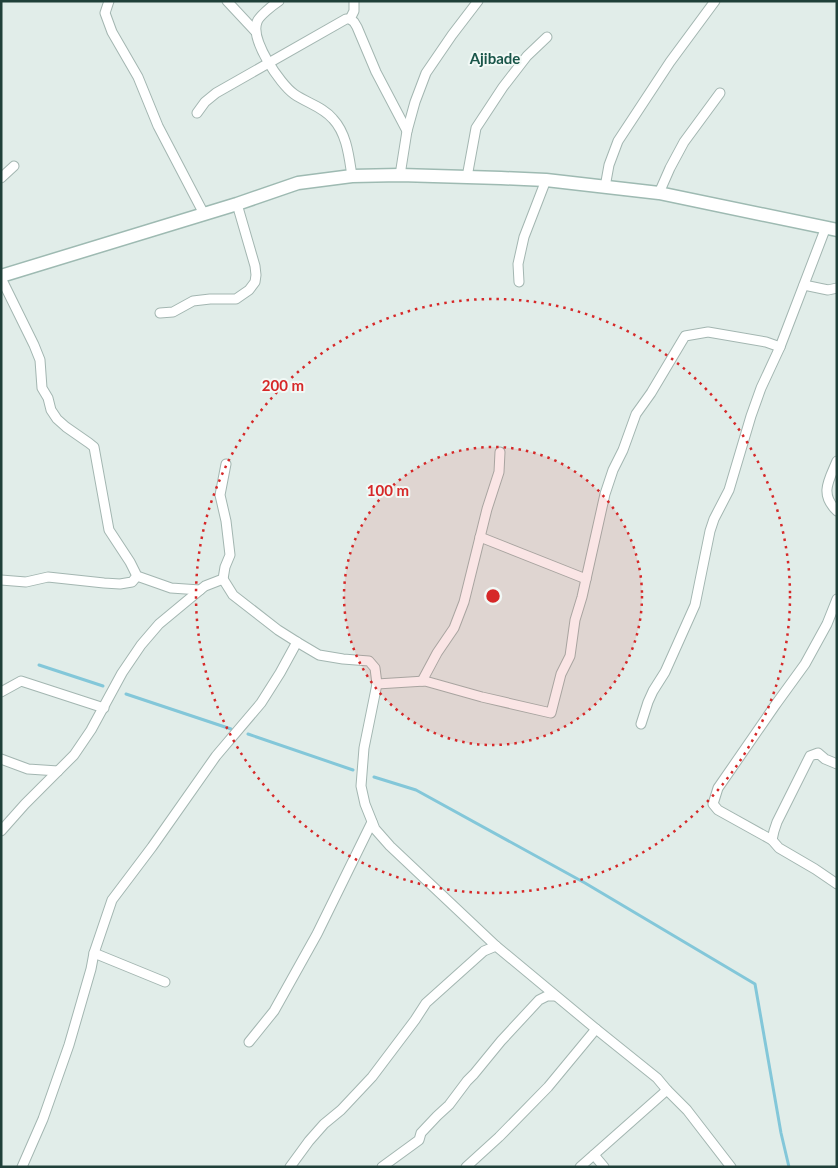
<svg xmlns="http://www.w3.org/2000/svg" width="838" height="1168" font-family="Lato,sans-serif">
	<style>
		.lines { fill: none; stroke-linecap: round; stroke-linejoin: round }
		.stream { stroke: #83c7d9; stroke-width: 3 }
		.street-casing { stroke: #a3b6b1; stroke-width: 11 }
		.secondary-casing { stroke: #9ebab2; stroke-width: 15 }
		.street { stroke: #fff; stroke-width: 9 }
		.secondary { stroke: #fff; stroke-width: 12 }
		.ring { fill: none; stroke: #d62828; stroke-width: 2.5; stroke-dasharray: 2.5 5 }
		.labels { text-anchor: middle; stroke-width: 4; stroke-linejoin: round; paint-order: stroke }
		.quarter-label { font-size: 15px; font-weight: bold; fill: #195549; stroke: #f2f9f6 }
		.centre { fill: #d62828; stroke: #f2f9f6; stroke-width: 2.5 }
		.ring-label { font-size: 15px; text-anchor: middle; font-weight: bold; fill: #d62828; stroke: #f2f9f6; stroke-width: 4; stroke-linejoin: round; paint-order: stroke }
	</style>
	<rect width="100%" height="100%" fill="#e1ede9"/>
	<g class="lines">
		<g class="stream">
			<polyline points="39,665 103,686"/>
			<polyline points="126,694 231,729"/>
			<polyline points="248,734 353,770"/>
			<polyline points="374,777 416,790 585,883 755,984 781,1133 789,1167"/>
		</g>
		<g class="street-casing">
			<g id="street">
				<polyline points="109,1 105,13 112,32 138,77 158,126 204,214"/>
				<polyline points="227,1 255,31"/>
				<path d="M279,1C273,5 259,16 257,22C250,40 280,84 294,94C307,103 323,107 333,119C347,134 349,157 352,176"/>
				<polyline points="350,19 354,11 354,1"/>
				<polyline points="197,113 205,102 216,93 346,19 350,19 354,22 357,27 376,72 407,131"/>
				<polyline points="400,175 407,131 415,102 426,73 452,35 478,1"/>
				<polyline points="467,177 476,128 503,87 527,56 547,37"/>
				<polyline points="1,178 14,166"/>
				<polyline points="605,187 609,165 618,141 670,62 715,1"/>
				<polyline points="659,193 670,168 684,142 720,93"/>
				<polyline points="1,278 34,345 40,360 42,388 48,398 51,410 57,419 66,427 89,443 94,447 109,530 130,562 137,576 171,588 200,590 205,586 223,579 225,567 230,555 226,521 220,495 226,464"/>
				<polyline points="519,282 518,264 524,237 546,180"/>
				<polyline points="804,285 828,290 837,288"/>
				<polyline points="160,313 173,312 193,301 210,299 236,299 249,290 255,282 256,275 255,266 237,204"/>
				<path d="M837,461C829,480 819,494 837,511"/>
				<polyline points="480,537 586,579"/>
				<polyline points="223,579 233,595 278,630 297,642 319,655 343,659 369,661 375,668 377,684 364,748 361,786 365,804 375,829 390,846 496,946 596,1029 657,1078 667,1090 687,1110 731,1167"/>
				<polyline points="1,580 26,582 48,577 104,583 120,584 132,582 137,576"/>
				<polyline points="837,599 827,624 805,664 776,704 718,788 713,804 718,810 772,840 779,848 815,869 837,884"/>
				<polyline points="422,681 437,653 454,628 464,602 487,509 499,472 500,452"/>
				<polyline points="377,684 425,681 482,697 551,713 561,674 570,656 575,620 582,597 605,494 613,470 623,450 636,414 651,393 685,336 708,332 766,342 780,347"/>
				<polyline points="1,692 21,681 104,708"/>
				<polyline points="641,724 648,702 653,691 665,672 695,605 710,531 714,519 729,490 751,416 761,388 780,347 826,227"/>
				<polyline points="1,759 28,769 58,771"/>
				<polyline points="1,831 25,804 74,755 91,730 122,673 141,645 159,624 200,590"/>
				<polyline points="772,840 774,831 777,822 810,756 818,753 825,759 837,764"/>
				<polyline points="94,953 165,982"/>
				<polyline points="249,1042 274,1011 317,934 372,822"/>
				<polyline points="594,1155 604,1167"/>
				<polyline points="22,1167 43,1119 69,1045 91,969 94,953 112,900 152,847 216,756 261,703 280,673 297,642"/>
				<polyline points="290,1167 309,1141 324,1124 341,1110 372,1077 415,1020 426,1003 484,951 496,946"/>
				<polyline points="382,1167 419,1140 421,1133 437,1116 449,1105 467,1081 474,1074 501,1041 539,1000 547,996 555,996"/>
				<polyline points="466,1167 499,1137 548,1087 596,1029"/>
				<polyline points="580,1167 667,1090"/>
			</g>
		</g>
		<g class="secondary-casing">
			<polyline id="secondary" points="1,276 237,204 298,183 352,176 400,175 501,178 546,180 659,193 837,230"/>
		</g>
		<use href="#street" class="street"/>
		<use href="#secondary" class="secondary"/>
	</g>
	<circle cx="493" cy="596" r="149" fill="#d62828" fill-opacity=".12"/>
	<g class="ring">
		<circle cx="493" cy="596" r="149"/>
		<circle cx="493" cy="596" r="297"/>
	</g>
	<g class="labels">
		<g class="quarter-label">
			<text x="495" y="64">Ajibade</text>
		</g>
	</g>
	<circle cx="493" cy="596" r="8" class="centre"/>
	<g class="ring-label">
		<text x="283" y="391">200 m</text>
		<text x="388" y="496">100 m</text>
	</g>
	<rect width="838" height="1168" fill="none" stroke="#1f4039" stroke-width="5"/>
</svg>
